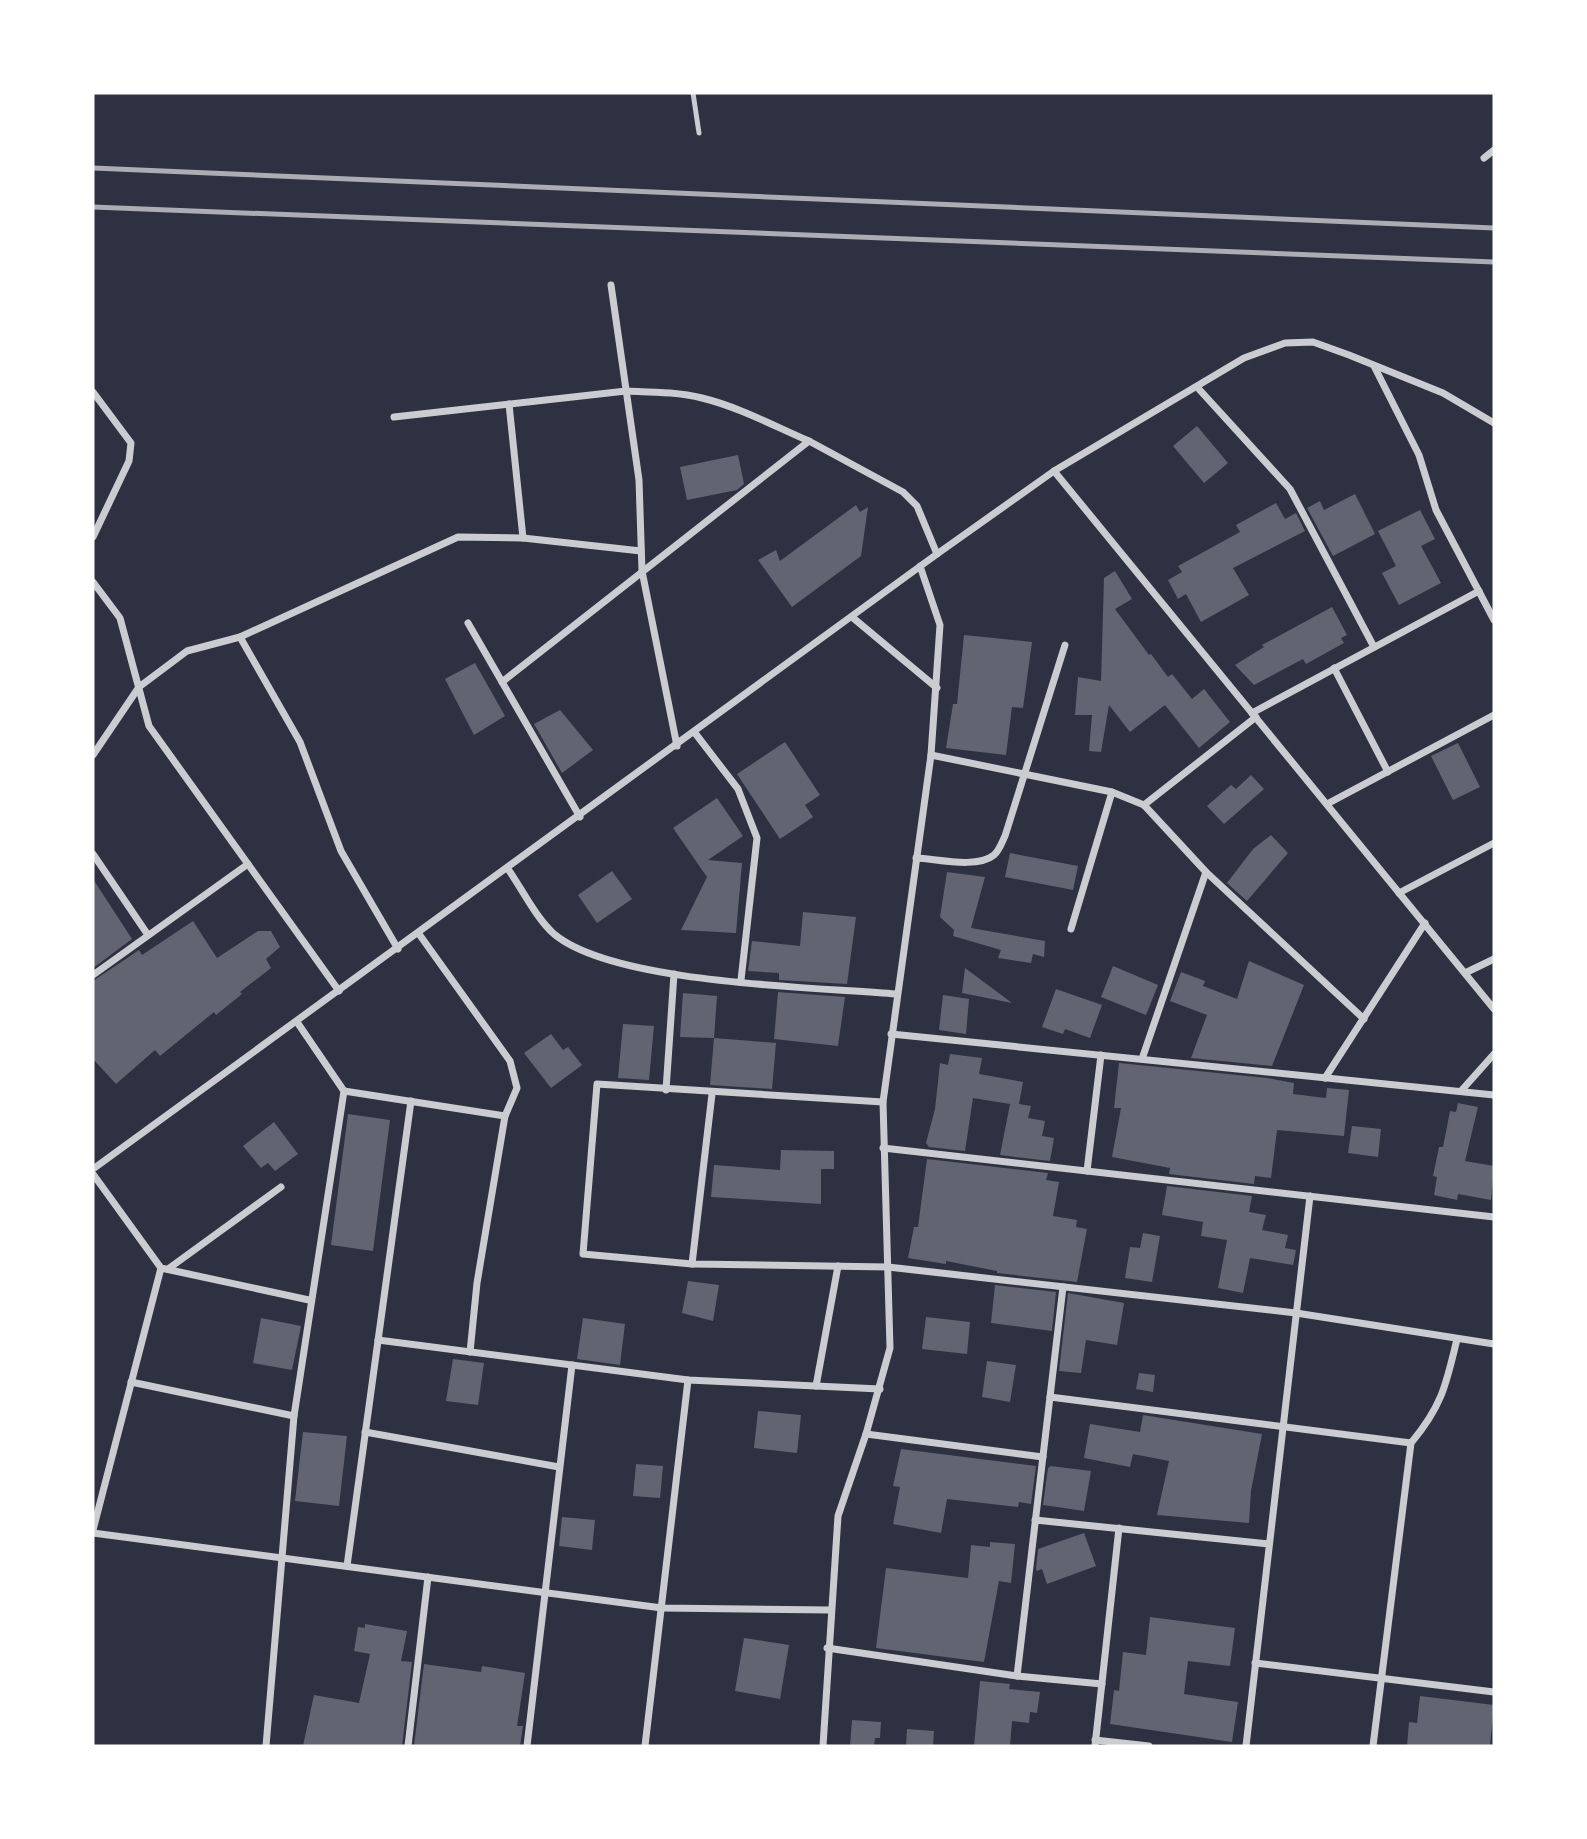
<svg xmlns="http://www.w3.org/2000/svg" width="1587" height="1839" font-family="Montserrat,sans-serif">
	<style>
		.building { fill: #626471 }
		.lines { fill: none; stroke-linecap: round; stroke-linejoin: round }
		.service { stroke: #caccd0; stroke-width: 5 }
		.minor { stroke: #caccd0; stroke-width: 7 }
		.rail { stroke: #abadb3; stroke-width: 5 }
	</style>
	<rect width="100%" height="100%" fill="#2d3142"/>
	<g class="building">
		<polygon points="1197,426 1228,463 1204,483 1173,446"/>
		<polygon points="738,455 744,484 737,490 687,500 680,467"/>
		<polygon points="1355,494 1375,534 1333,556 1307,508 1320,501 1324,510"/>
		<polygon points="1276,503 1285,519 1296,513 1305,531 1233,568 1249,595 1201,622 1186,594 1178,599 1168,580 1182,572 1178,566 1240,532 1236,525"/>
		<polygon points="856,505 860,512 868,507 861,556 792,607 758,560 776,550 780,561"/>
		<polygon points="1420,510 1435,539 1421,546 1441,583 1399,605 1382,573 1396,566 1378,531"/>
		<polygon points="1115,571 1132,599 1115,609 1149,655 1151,654 1168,677 1172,674 1192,699 1204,689 1230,722 1199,748 1165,705 1130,732 1109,705 1101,752 1089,751 1092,715 1075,715 1078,677 1101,681 1104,578"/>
		<polygon points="1332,607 1347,635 1341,638 1344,643 1306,664 1303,659 1254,685 1235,665 1264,647 1262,645"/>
		<polygon points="964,635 1032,642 1023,708 1012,707 1006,755 946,748 953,704 957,704"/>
		<polygon points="475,663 505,716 474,735 445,679"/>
		<polygon points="560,710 593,750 562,773 534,724"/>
		<polygon points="785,742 820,795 805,805 813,817 780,839 737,774"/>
		<polygon points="1458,743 1480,787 1453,800 1431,756"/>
		<polygon points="1251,775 1264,789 1224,824 1207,806 1231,785 1236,789"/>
		<polygon points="717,798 743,836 708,860 742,863 736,933 681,930 707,877 673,828"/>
		<polygon points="1271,835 1288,853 1247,901 1227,883 1253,849"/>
		<polygon points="1010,853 1078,866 1073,890 1005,877"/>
		<polygon points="612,871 632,899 597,923 578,895"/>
		<polygon points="947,872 985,877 971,928 1045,941 1044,957 1033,954 1031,963 998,958 1001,950 953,936 954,930 940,917"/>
		<polygon points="93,879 132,939 93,968"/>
		<polygon points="803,912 856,917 847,984 779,980 779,973 748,971 752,941 800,946"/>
		<polygon points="193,921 217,958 258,931 271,931 280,947 266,959 271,968 240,992 242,994 216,1015 214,1012 160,1056 155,1050 116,1084 93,1059 93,981 139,950 142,955"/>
		<polygon points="1249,961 1304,985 1272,1066 1191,1058 1207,1015 1170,1001 1181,972 1205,981 1203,986 1237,999"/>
		<polygon points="1113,966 1158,985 1146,1015 1101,997"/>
		<polygon points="965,968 1012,1003 962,993"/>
		<polygon points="1056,989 1102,1005 1090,1038 1065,1029 1063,1034 1042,1027"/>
		<polygon points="778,992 845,997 838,1046 774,1039"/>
		<polygon points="683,993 717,996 714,1038 680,1037"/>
		<polygon points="943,995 969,999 966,1034 939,1030"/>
		<polygon points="623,1024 654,1026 649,1080 618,1078"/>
		<polygon points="551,1034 563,1050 568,1047 582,1065 551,1088 524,1053"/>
		<polygon points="714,1038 776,1043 772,1089 710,1085"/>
		<polygon points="950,1054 982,1058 979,1074 1023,1082 1019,1104 1031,1106 1028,1118 1045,1121 1042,1136 1054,1138 1050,1161 1000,1155 1010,1104 973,1098 965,1151 929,1147 926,1143 935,1109 940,1063 948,1065"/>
		<polygon points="1119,1063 1267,1078 1294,1083 1293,1094 1326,1098 1327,1088 1349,1090 1344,1136 1277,1130 1271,1178 1255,1176 1254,1184 1169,1174 1170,1168 1112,1157 1121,1108 1114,1108"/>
		<polygon points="1458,1103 1478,1107 1465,1161 1494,1166 1491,1200 1458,1194 1457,1200 1434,1195 1437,1177 1433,1176 1439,1147 1443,1147 1450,1111 1456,1112"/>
		<polygon points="348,1114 390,1120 373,1251 331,1245"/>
		<polygon points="274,1122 298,1154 275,1171 268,1163 261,1168 243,1146"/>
		<polygon points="1352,1126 1381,1129 1378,1157 1348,1153"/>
		<polygon points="781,1150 834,1151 834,1169 821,1169 821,1204 711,1197 714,1165 780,1170"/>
		<polygon points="927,1159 1048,1173 1046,1180 1059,1182 1053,1216 1077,1220 1076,1227 1087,1229 1077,1282 997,1273 997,1271 946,1261 946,1264 908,1258 914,1227 918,1227"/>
		<polygon points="1167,1186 1252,1196 1249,1212 1266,1215 1262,1230 1288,1235 1285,1248 1296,1250 1293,1265 1250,1258 1243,1293 1218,1288 1227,1240 1201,1236 1203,1222 1162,1215"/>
		<polygon points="1143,1233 1160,1236 1152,1282 1125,1278 1130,1247 1140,1248"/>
		<polygon points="688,1281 719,1285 713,1321 682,1313"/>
		<polygon points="995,1285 1056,1292 1052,1331 991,1323"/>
		<polygon points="1068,1293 1124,1303 1117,1345 1086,1340 1081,1373 1059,1371"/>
		<polygon points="926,1317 970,1322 967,1354 922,1349"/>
		<polygon points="261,1318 301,1326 292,1370 253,1363"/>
		<polygon points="583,1318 625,1324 620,1365 577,1359"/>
		<polygon points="453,1359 484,1363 478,1405 446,1401"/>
		<polygon points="987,1361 1016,1365 1010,1402 982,1397"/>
		<polygon points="1139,1373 1155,1375 1153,1392 1136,1389"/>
		<polygon points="758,1411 801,1415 797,1453 754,1448"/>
		<polygon points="1143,1415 1262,1434 1251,1491 1249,1523 1157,1515 1169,1461 1133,1454 1130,1467 1084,1458 1090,1424 1140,1432"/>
		<polygon points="303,1432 347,1436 339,1506 295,1501"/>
		<polygon points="901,1449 1036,1466 1031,1504 1019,1502 1018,1507 947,1499 941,1533 893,1524 900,1487 893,1486"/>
		<polygon points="636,1464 663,1466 660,1498 633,1496"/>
		<polygon points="1051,1466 1091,1471 1084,1511 1043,1505 1048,1468"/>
		<polygon points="562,1517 595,1520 592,1550 559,1546"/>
		<polygon points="1084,1533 1096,1566 1047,1584 1042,1569 1037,1571 1036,1569 1038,1549"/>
		<polygon points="990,1542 1015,1544 1011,1583 999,1581 984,1662 876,1648 886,1568 968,1578 971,1545 990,1547"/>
		<polygon points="1150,1617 1235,1628 1230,1666 1188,1661 1184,1694 1238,1702 1232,1742 1110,1724 1114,1690 1119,1691 1123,1652 1146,1655"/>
		<polygon points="365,1624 407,1631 401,1661 412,1662 402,1746 303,1746 314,1695 359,1703 370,1654 354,1651 358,1627 365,1628"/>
		<polygon points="744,1638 789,1645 780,1699 735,1691"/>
		<polygon points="424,1664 481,1672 482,1666 525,1673 517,1726 523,1726 520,1746 414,1746"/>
		<polygon points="980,1681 1010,1684 1009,1689 1040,1692 1037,1713 1030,1712 1029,1723 1012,1721 1010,1746 974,1746"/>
		<polygon points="1420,1696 1494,1705 1490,1746 1407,1746 1409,1722 1417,1723"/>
		<polygon points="852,1720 881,1722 880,1738 875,1738 874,1746 850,1746"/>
		<polygon points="907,1729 934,1731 933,1746 906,1746"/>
	</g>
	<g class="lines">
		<polyline class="service" points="693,93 699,133"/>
		<g class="minor">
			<polyline points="1484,158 1494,150"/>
			<polyline points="611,285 639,480 642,571 677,746"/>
			<polyline points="1374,366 1419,455 1436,510 1494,620"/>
			<polyline points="1197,387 1290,489 1374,647"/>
			<polyline points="93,392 131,443 129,461 93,537"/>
			<polyline points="509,404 523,538"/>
			<path d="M394,417L626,391C651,392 678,392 702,398C739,407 774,426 809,441"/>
			<polyline points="1054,471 1494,1009"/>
			<polyline points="93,582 120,618 149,726 339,991"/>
			<polyline points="852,617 937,688"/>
			<polyline points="468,623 580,817"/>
			<polyline points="240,637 300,742 341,851 398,949"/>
			<polyline points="1334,668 1388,772"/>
			<polyline points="502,682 809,441 903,492 917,506 937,554"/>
			<polyline points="1252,713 1479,591"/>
			<polyline points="695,733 738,789 757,838 741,980"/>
			<polyline points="93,755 139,687 187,651 240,637 458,537 523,538 641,551"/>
			<polyline points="931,755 1112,792 1144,805 1206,872 1364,1019"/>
			<polyline points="1327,804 1494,715"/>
			<polyline points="1144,805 1256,717"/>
			<polyline points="93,854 148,935"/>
			<path d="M916,858C937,859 977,869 994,855C999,851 1002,842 1005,836L1065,645"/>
			<path d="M508,869C522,889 536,918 554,934C614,984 814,987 896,994"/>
			<polyline points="1399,893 1494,843"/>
			<polyline points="1071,929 1112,792"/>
			<polyline points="1465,973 1494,959"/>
			<polyline points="93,975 248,864"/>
			<polyline points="891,1034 1494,1095"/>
			<polyline points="1142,1059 1206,872"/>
			<polyline points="1325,1078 1425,923"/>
			<polyline points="666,1090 674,974"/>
			<polyline points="344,1091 505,1116 517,1088 510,1061 419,934"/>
			<polyline points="1461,1091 1494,1054"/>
			<polyline points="883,1102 597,1084 583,1254 692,1264 888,1267 1296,1313 1494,1344"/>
			<polyline points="883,1148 1494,1217"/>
			<polyline points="93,1169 937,554 1054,471 1244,358 1285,343 1313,342 1349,355 1443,393 1494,423"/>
			<polyline points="1087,1171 1101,1055"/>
			<polyline points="93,1174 161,1268 309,1300"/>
			<polyline points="692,1264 712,1094"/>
			<polyline points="168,1269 281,1187"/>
			<polyline points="378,1340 688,1380 880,1389"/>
			<polyline points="470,1352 477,1283 505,1116"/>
			<polyline points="131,1382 294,1416"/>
			<polyline points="816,1386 838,1266"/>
			<path d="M1050,1397L1411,1443C1442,1406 1446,1385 1457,1339"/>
			<polyline points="365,1432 559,1467"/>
			<polyline points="866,1434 1043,1457"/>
			<polyline points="1035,1520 1269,1544"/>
			<polyline points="93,1530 161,1268"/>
			<polyline points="93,1533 662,1608 830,1610"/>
			<polyline points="347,1566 411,1101"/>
			<polyline points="827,1648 1017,1676 1102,1684"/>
			<polyline points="1255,1663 1494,1692"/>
			<polyline points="1017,1676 1063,1287"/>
			<polyline points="1095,1740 1149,1746"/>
			<polyline points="266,1746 294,1416 344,1091 297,1022"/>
			<polyline points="408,1746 428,1577"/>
			<polyline points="527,1746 572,1365"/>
			<polyline points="645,1746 688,1380"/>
			<polyline points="823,1746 838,1516 866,1434 890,1348 883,1102 931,755 940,625 920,566"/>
			<polyline points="1095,1746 1119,1528"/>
			<polyline points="1246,1746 1310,1196"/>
			<polyline points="1373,1746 1411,1443"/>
		</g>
		<g class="rail">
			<polyline points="93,168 1494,228"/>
			<polyline points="93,207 1494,262"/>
		</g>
	</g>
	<rect width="1587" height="1839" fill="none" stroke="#ffffff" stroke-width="189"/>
</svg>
